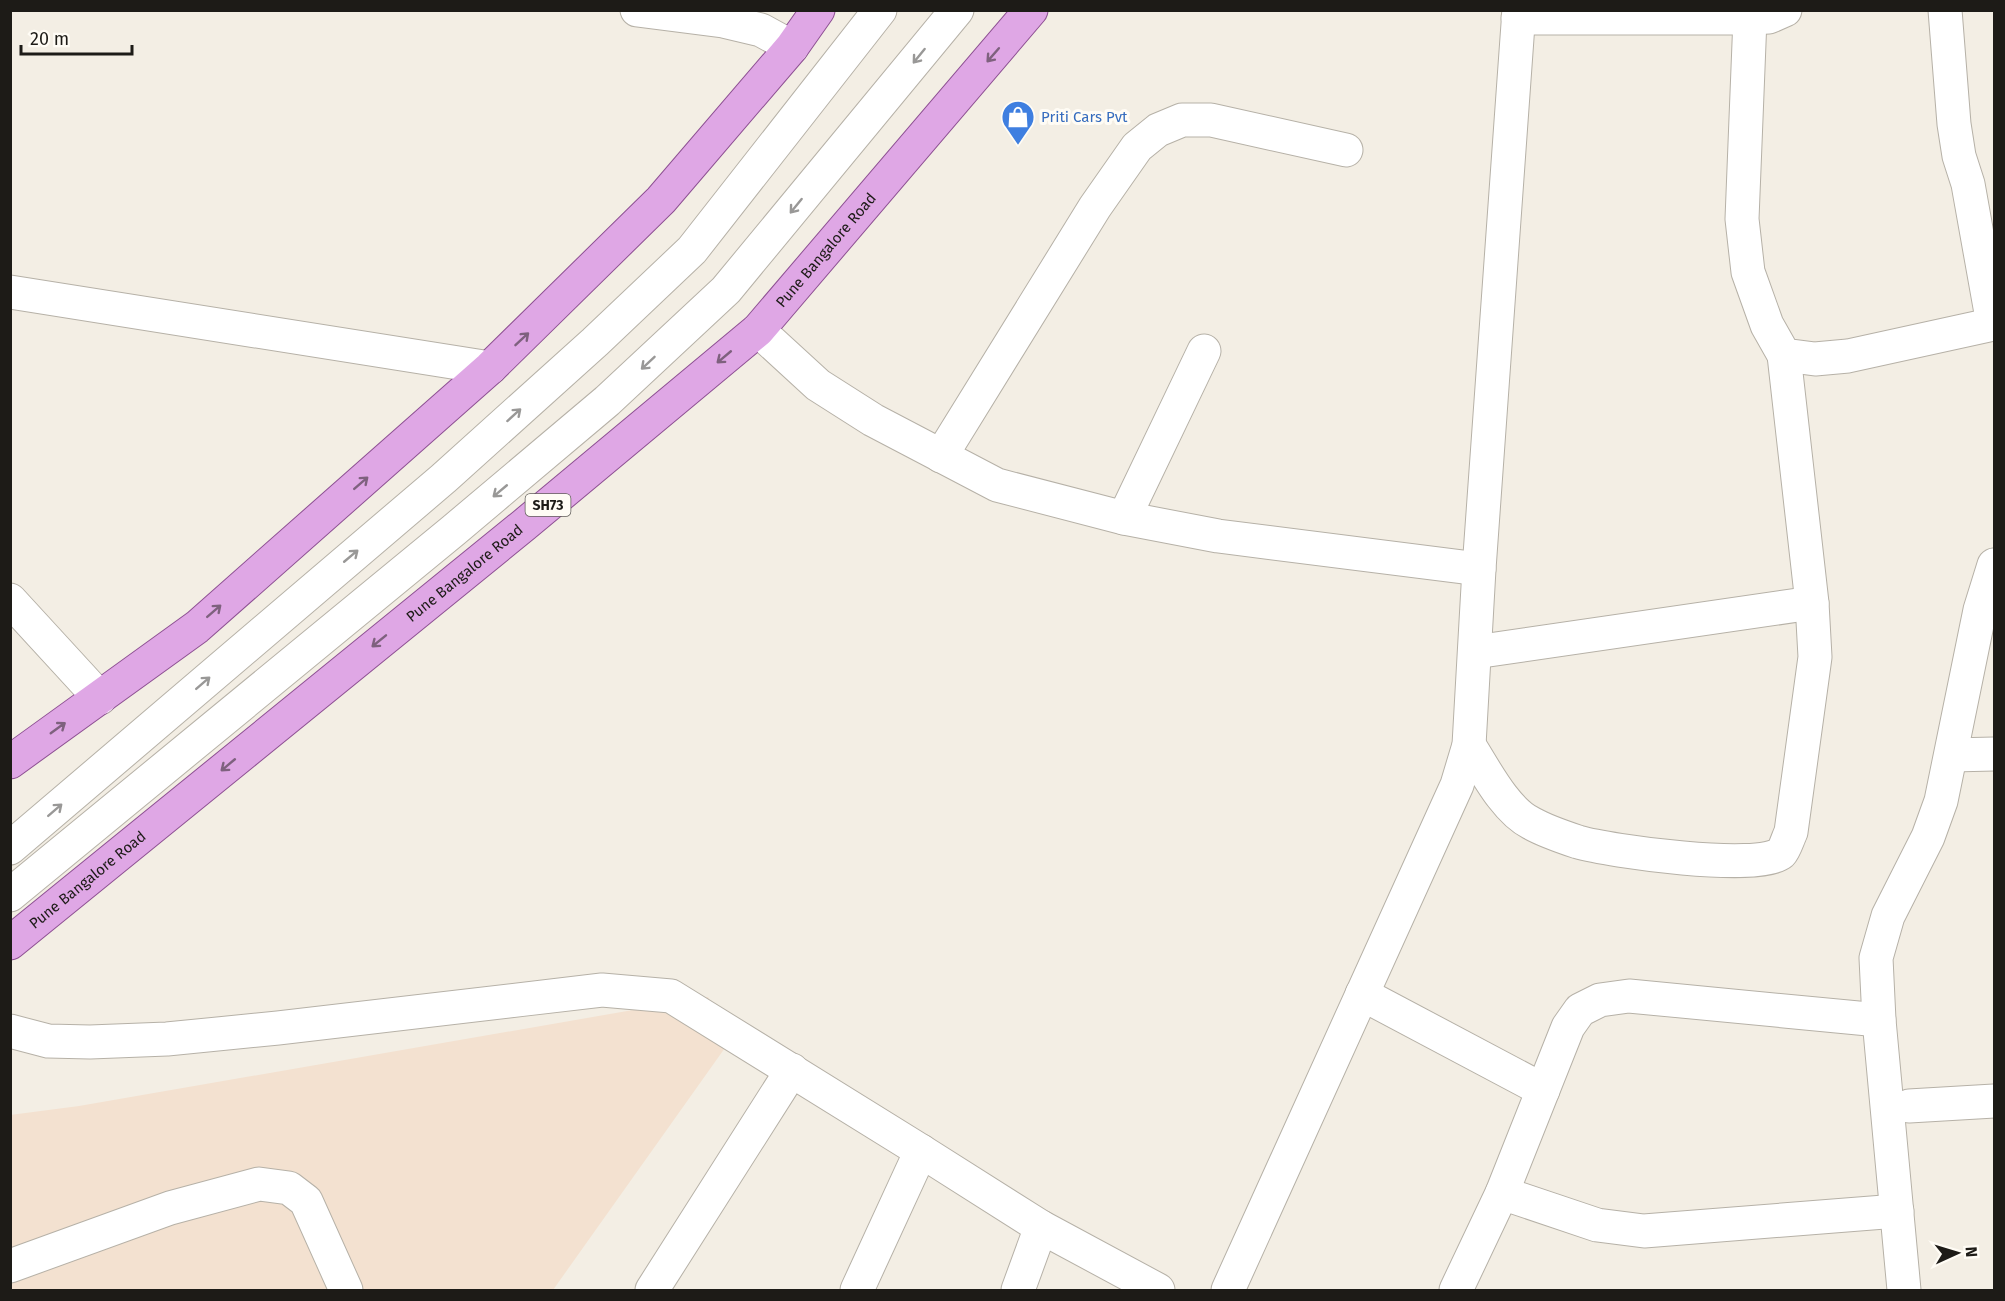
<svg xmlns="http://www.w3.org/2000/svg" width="2005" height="1301" font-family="'Fira Sans',sans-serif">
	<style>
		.industrial { fill: #f3e1d0 }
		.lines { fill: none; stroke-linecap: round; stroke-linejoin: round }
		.minor-casing { stroke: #b6b1a7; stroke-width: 35 }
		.major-casing { stroke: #8d5092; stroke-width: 35 }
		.minor { stroke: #fff; stroke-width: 33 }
		.major { stroke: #dfa7e5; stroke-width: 33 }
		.oneway { stroke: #7e617e }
		.oneway2 { stroke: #999897 }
		.labels { text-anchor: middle; stroke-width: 6; stroke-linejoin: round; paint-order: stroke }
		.shield { fill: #fffcf5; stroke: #615e5a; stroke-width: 1.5 }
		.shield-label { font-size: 14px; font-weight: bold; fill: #1d1b17 }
		.shop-label { font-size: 15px; fill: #366cbe; stroke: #fffcf5; text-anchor: start }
		.street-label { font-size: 15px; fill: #1d1b17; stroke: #fffcf5 }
	</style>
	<rect width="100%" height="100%" fill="#f3eee4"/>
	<polygon class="industrial" points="708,997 732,1038 553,1290 11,1290 10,1115 79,1106"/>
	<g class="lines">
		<g class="minor-casing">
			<g id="minor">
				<polyline points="637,10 723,21 761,30 792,47"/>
				<polyline points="1945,10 1954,124 1959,156 1968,184 1993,324"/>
				<polyline points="1518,18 1750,18 1769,17 1785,10"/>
				<polyline points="1750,18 1742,219 1748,272 1767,325 1784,355 1815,359 1848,356 1994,324"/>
				<polyline points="10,292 490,368"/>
				<polyline points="758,330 818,385 873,420 997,485 1124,518 1218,536 1479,569"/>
				<polyline points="941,456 1095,207 1137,147 1158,130 1182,120 1211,120 1346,150"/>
				<polyline points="1124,518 1204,351"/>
				<polyline points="10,600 100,698"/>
				<polyline points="1475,652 1812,603"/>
				<path d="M1469,745C1485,770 1505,810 1531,823C1545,831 1563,837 1578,842C1609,851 1759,872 1781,853C1785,849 1788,838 1791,832L1815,657L1812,603L1784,355"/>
				<polyline points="1952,755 1994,754"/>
				<polyline points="10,848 444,478 595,342 692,250 880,10"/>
				<polyline points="10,895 454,530 607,401 726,290 957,10"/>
				<polyline points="1362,994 1543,1090"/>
				<polyline points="10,1031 48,1041 90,1042 167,1039 278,1028 602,990 671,996 921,1151 1041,1227 1158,1290"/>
				<polyline points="1909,1106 1994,1101"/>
				<polyline points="1502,1193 1597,1225 1644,1231 1897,1211"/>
				<polyline points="10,1266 170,1208 259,1184 289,1188 306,1201 346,1290"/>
				<polyline points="652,1290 792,1070"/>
				<polyline points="857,1290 921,1151"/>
				<polyline points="1018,1290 1041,1227"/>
				<polyline points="1228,1290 1457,785 1469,745 1479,569 1519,10"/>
				<polyline points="1456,1290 1502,1193 1568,1027 1580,1010 1600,1000 1629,996 1879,1020"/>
				<polyline points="1904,1290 1879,1020 1876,958 1888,916 1928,837 1941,801 1980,610 1994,565"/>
			</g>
		</g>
		<g class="major-casing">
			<g id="major">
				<polyline points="10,762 197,627 490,368 661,200 792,47 818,10"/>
				<path id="s1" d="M10,943L524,525L758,330L1031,10"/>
			</g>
		</g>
		<use href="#minor" class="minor"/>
		<use href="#major" class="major"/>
	</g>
	<defs><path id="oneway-shaft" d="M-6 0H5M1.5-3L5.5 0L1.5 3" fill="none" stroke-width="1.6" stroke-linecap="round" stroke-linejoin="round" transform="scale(1.5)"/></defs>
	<g class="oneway">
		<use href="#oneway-shaft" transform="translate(993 55) rotate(131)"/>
		<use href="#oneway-shaft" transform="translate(522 339) rotate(-43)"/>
		<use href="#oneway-shaft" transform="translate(724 357) rotate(140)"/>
		<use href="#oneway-shaft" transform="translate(361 483) rotate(-41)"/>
		<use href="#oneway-shaft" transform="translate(214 611) rotate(-41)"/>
		<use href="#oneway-shaft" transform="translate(379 641) rotate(141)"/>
		<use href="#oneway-shaft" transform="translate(58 728) rotate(-36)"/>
		<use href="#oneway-shaft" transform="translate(228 765) rotate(140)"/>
	</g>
	<g class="oneway2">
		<use href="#oneway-shaft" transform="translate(919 56) rotate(129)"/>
		<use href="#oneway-shaft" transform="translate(796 206) rotate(129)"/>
		<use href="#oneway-shaft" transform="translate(648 363) rotate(137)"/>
		<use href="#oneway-shaft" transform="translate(514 415) rotate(-42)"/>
		<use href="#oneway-shaft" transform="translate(500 491) rotate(140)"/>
		<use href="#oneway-shaft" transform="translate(351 556) rotate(-40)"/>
		<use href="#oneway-shaft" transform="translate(203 683) rotate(-41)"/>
		<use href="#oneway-shaft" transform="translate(55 810) rotate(-41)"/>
	</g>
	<defs>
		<g id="shop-pin" transform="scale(1.725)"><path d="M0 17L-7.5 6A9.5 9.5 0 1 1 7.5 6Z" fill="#3f7fe0" stroke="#fffcf5"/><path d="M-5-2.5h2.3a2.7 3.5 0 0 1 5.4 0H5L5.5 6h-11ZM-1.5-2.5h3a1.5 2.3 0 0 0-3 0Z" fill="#fff"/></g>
	</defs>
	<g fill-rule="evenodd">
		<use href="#shop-pin" x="1018" y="117"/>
	</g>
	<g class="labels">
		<rect class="shield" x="525.5" y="494" width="45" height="22" rx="4.5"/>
		<g class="shield-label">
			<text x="548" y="510">SH73</text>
		</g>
		<g class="shop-label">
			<text x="1041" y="122">Priti Cars Pvt</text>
		</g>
		<g class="street-label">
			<text dy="5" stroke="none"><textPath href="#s1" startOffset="1072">Pune Bangalore Road</textPath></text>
			<text dy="5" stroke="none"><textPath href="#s1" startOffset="586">Pune Bangalore Road</textPath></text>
			<text dy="5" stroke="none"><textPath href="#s1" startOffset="100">Pune Bangalore Road</textPath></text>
		</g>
	</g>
	<rect width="2005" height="1301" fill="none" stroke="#1d1b17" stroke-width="24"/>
	<g transform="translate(1957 1253) rotate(86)" stroke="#fffcf5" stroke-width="4.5" paint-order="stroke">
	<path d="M0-4.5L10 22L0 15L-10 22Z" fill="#1d1b17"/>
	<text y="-9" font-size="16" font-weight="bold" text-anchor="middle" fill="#1d1b17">N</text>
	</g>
	<path d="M21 45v9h111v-9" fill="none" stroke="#1d1b17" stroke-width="3"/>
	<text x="30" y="45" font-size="18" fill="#1d1b17" stroke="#fffcf5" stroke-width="4.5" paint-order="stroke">20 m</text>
</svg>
